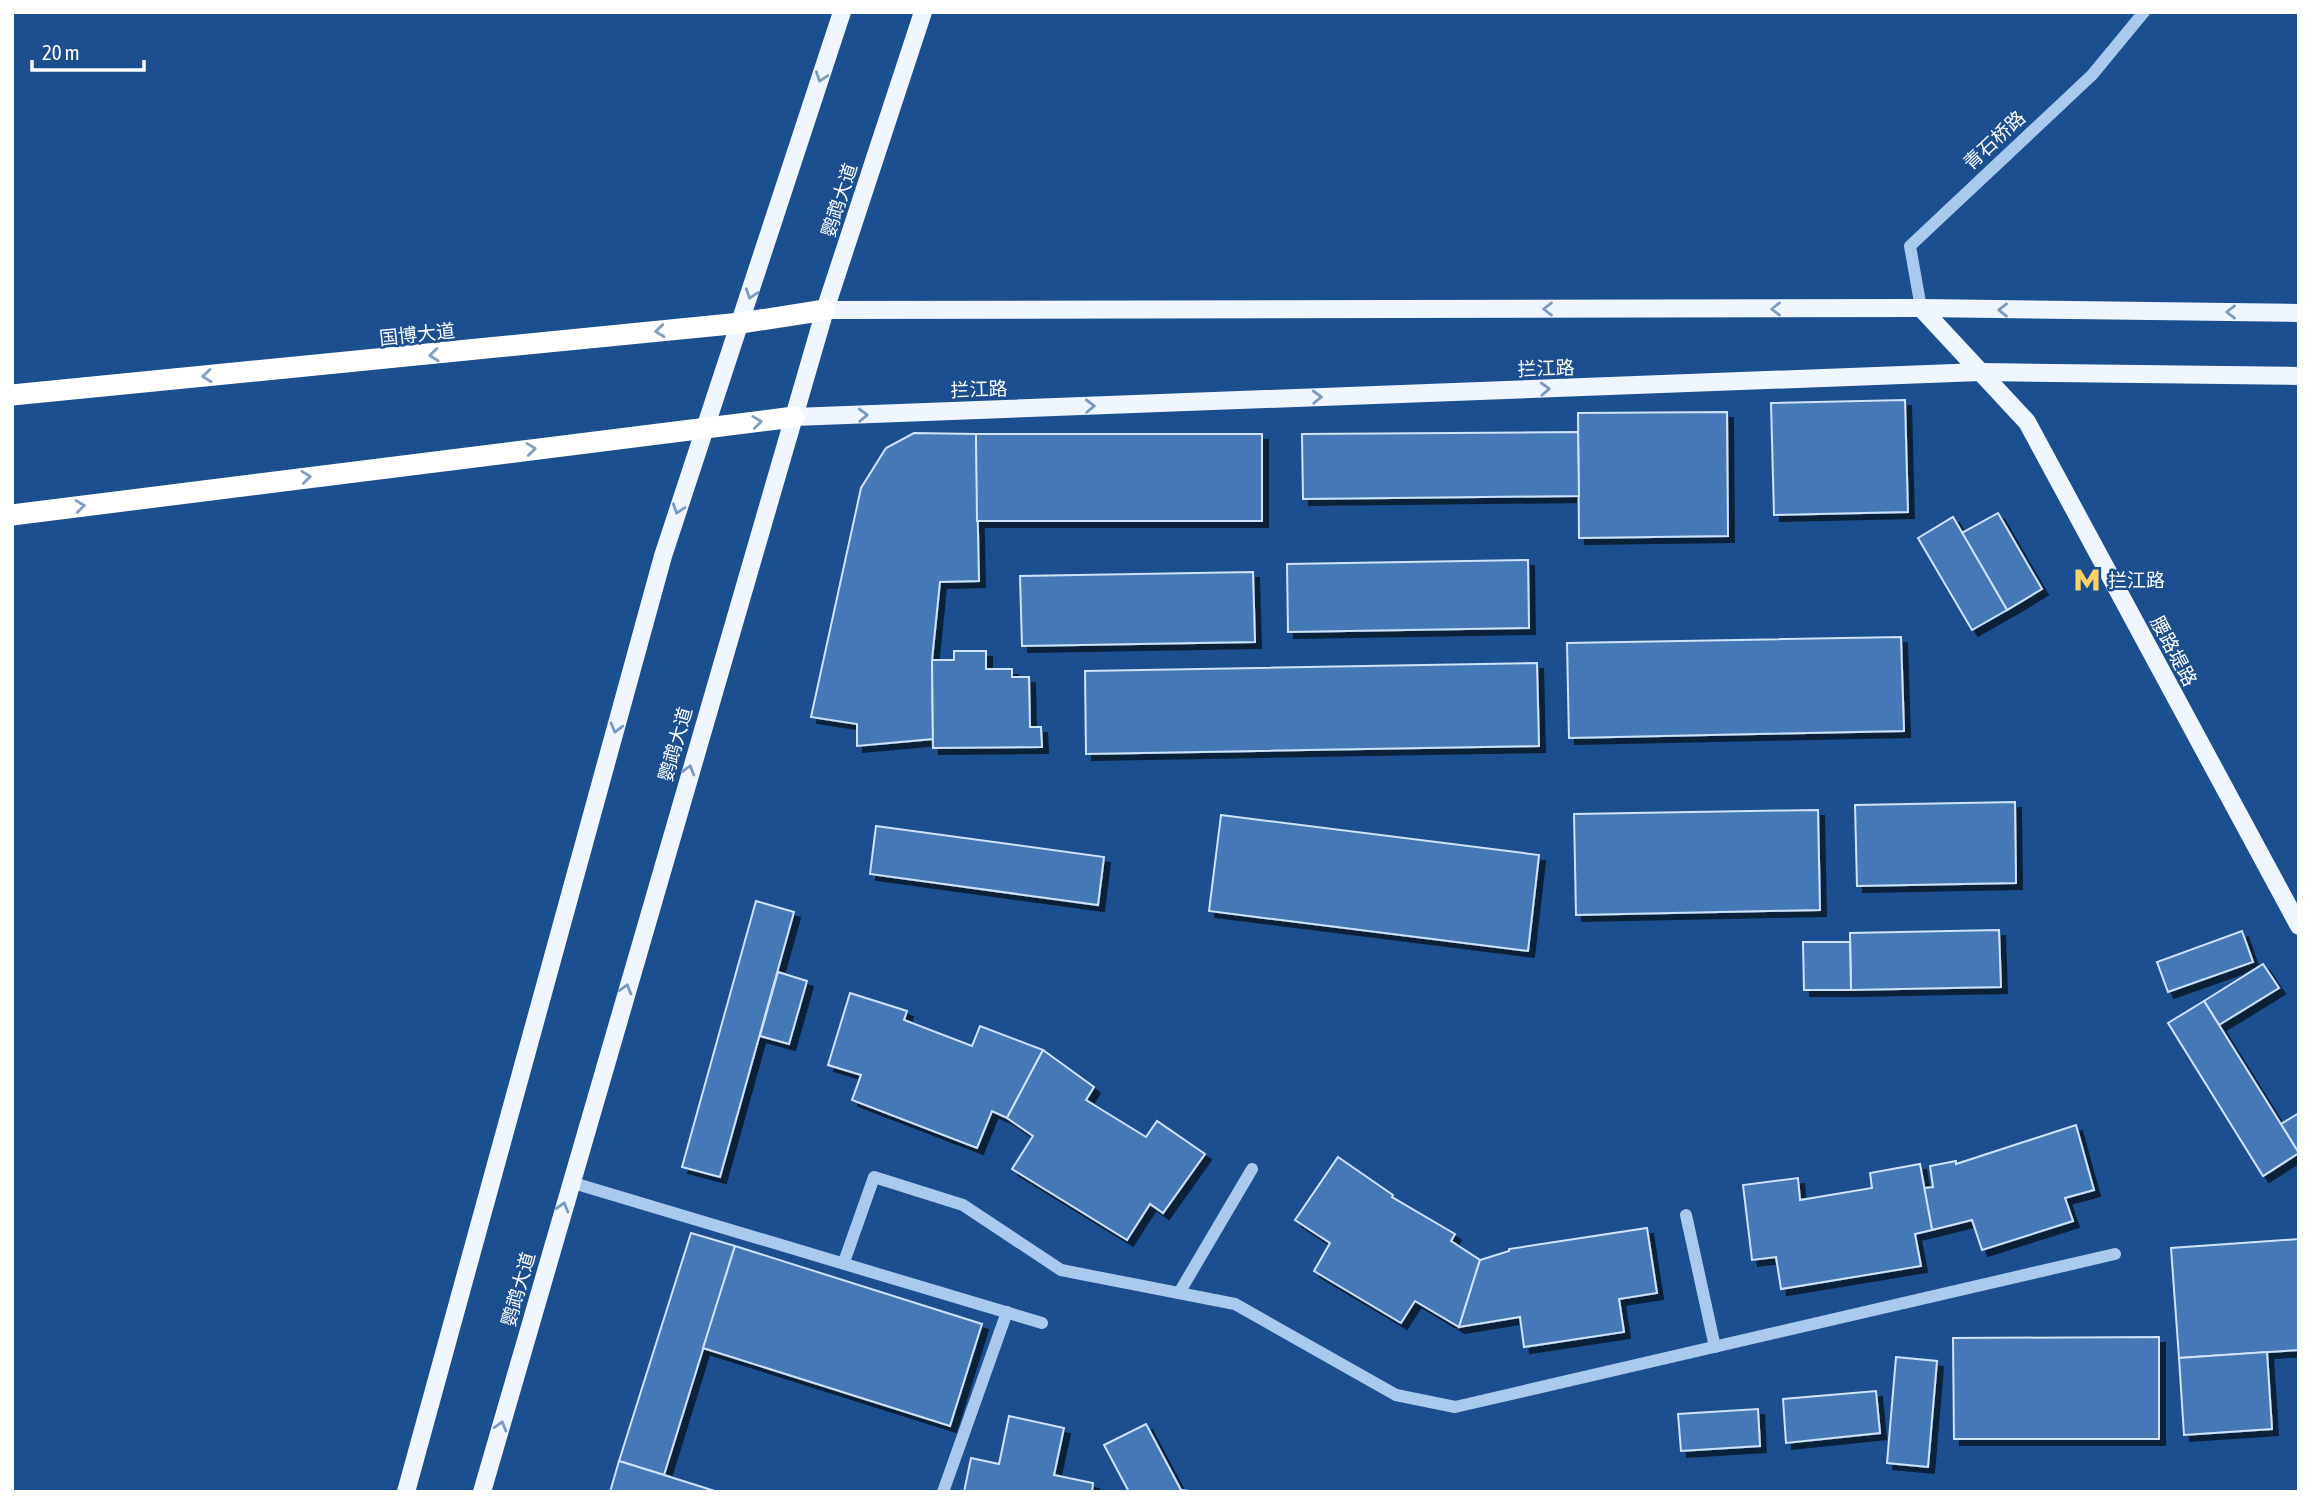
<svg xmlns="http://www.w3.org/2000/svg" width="2311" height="1504" font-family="'Asap Condensed','Noto Sans SC',sans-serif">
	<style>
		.building { fill: #4478b7; stroke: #cfe3fa; stroke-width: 2; filter: url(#shadow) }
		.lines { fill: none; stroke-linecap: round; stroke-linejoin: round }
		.minor { stroke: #a9c9ee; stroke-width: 12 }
		.major { stroke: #f0f6ff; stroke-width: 18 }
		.highway { stroke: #fff; stroke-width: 21 }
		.oneway { stroke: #7b9ac1 }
		.oneway2 { stroke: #829ec1 }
		.labels { text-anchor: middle; stroke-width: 5; stroke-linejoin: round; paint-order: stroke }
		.street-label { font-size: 19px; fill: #fff; stroke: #1b4f8f }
		.poi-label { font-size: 19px; fill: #fff; stroke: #1b4f8f; text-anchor: start }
	</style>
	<defs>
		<filter id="shadow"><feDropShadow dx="6" dy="6" stdDeviation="0" flood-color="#0009"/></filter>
	</defs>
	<rect width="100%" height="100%" fill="#1b4f8f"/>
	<g class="building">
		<polygon points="1905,400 1908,512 1774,515 1771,403"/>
		<polygon points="1727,412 1728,536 1579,538 1578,413"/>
		<polygon points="1578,432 1579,496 1303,499 1302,434"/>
		<polygon points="914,433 976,434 979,581 940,582 932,660 933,739 857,746 857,724 811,717 861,488 886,448"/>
		<polygon points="976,434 1262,434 1262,521 977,521"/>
		<polygon points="1998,513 2042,589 2007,610 1962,533"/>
		<polygon points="1953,517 2007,610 1972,630 1918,538"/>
		<polygon points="1528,560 1529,628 1288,632 1287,564"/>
		<polygon points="1253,572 1255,642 1022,646 1020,576"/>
		<polygon points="1901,637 1904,731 1569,738 1567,643"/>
		<polygon points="954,651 986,651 986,669 1012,669 1012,677 1029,677 1030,727 1041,727 1042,747 933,748 932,660 954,660"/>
		<polygon points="1537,663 1539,746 1086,754 1085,671"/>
		<polygon points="2015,802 2016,883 1857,886 1855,805"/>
		<polygon points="1818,810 1820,910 1576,915 1574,814"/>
		<polygon points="1221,815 1539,855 1528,951 1209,911"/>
		<polygon points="876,826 1104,857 1098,905 870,874"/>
		<polygon points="756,901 794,912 720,1177 682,1167"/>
		<polygon points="1999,930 2001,987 1851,990 1850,933"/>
		<polygon points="2242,931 2253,962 2168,992 2157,962"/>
		<polygon points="1803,942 1850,942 1851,990 1804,990"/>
		<polygon points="2263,964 2279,988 2219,1025 2204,1001"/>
		<polygon points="778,972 807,981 789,1044 760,1036"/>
		<polygon points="850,993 907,1011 904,1020 972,1046 980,1026 1043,1050 1007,1118 992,1111 977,1148 852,1100 861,1075 828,1065"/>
		<polygon points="2204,1001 2299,1153 2263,1176 2168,1023"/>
		<polygon points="1043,1050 1094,1087 1086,1100 1146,1137 1157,1121 1205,1154 1163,1213 1150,1204 1127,1240 1012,1169 1033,1136 1007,1118"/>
		<polygon points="2299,1113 2299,1153 2281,1124"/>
		<polygon points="2076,1125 2094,1190 2065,1198 2073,1221 1982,1250 1972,1220 1932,1230 1924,1188 1933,1187 1930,1166 1956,1161 1956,1164"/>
		<polygon points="1338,1157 1393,1195 1392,1197 1455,1234 1451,1241 1480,1260 1459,1327 1415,1301 1401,1323 1314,1271 1330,1243 1295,1220"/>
		<polygon points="1920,1164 1932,1230 1915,1234 1921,1266 1781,1289 1776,1257 1752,1260 1743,1185 1798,1178 1800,1200 1872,1188 1870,1173"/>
		<polygon points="1647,1228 1657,1293 1619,1299 1624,1332 1524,1347 1520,1317 1459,1327 1480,1260 1509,1251 1509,1249"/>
		<polygon points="691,1233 735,1246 664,1475 619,1461"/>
		<polygon points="2299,1239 2299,1350 2179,1358 2171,1248"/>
		<polygon points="735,1246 982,1324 950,1426 703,1348"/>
		<polygon points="2159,1337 2159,1439 1954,1439 1953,1338"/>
		<polygon points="2267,1352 2272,1429 2184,1435 2179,1358"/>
		<polygon points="1896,1357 1937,1361 1928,1467 1887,1463"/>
		<polygon points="1876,1391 1880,1433 1786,1443 1783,1399"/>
		<polygon points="1758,1409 1760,1446 1681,1451 1678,1414"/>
		<polygon points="1009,1416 1064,1428 1054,1475 1093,1483 1092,1492 964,1492 971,1458 999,1464"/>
		<polygon points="1146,1424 1181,1490 1197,1492 1129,1492 1104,1445"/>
		<polygon points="619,1461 664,1475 718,1492 610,1492"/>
	</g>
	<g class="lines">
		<g class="minor">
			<polyline points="1921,308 1910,246 2092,75 2144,12"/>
			<polyline points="570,1182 1042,1323"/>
			<polyline points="1686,1215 1715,1347"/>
			<polyline points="844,1262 874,1177 963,1205 1061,1270 1235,1304 1396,1395 1455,1407 2115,1254"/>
			<polyline points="1179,1293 1252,1169"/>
			<polyline points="943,1492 1007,1312"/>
		</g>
		<g class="major">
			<polyline points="1921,308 2027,422 2299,926"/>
			<polyline points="825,310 1921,308 2299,313"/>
			<polyline points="794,417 1980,372 2299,376"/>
			<polyline points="406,1492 663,556 842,12"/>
			<polyline points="482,1492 825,310 923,12"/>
		</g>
		<g class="highway">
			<polyline points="12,395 741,323 825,310"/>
			<polyline points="12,515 794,417"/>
		</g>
	</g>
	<defs><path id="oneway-chevron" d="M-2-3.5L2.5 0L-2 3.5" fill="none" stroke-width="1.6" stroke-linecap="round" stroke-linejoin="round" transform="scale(1.75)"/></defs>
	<g class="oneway">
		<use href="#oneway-chevron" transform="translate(821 77) rotate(108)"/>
		<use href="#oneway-chevron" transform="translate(751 294) rotate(108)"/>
		<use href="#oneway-chevron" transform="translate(1548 309) rotate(180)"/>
		<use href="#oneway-chevron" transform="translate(1776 309) rotate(180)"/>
		<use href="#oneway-chevron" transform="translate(2003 310) rotate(-179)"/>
		<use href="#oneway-chevron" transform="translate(2231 312) rotate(-180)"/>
		<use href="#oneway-chevron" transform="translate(1545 389) rotate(-2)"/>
		<use href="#oneway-chevron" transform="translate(1317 397) rotate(-2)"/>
		<use href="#oneway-chevron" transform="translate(1090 406) rotate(-2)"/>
		<use href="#oneway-chevron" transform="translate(863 415) rotate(-2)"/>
		<use href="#oneway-chevron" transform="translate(678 509) rotate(108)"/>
		<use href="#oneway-chevron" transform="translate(616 728) rotate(105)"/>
		<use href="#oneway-chevron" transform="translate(689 770) rotate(-74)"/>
		<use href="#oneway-chevron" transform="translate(626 989) rotate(-74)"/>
		<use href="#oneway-chevron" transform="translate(563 1207) rotate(-74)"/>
		<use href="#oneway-chevron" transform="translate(501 1426) rotate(-74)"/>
	</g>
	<g class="oneway2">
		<use href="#oneway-chevron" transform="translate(660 331) rotate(174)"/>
		<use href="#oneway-chevron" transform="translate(434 355) rotate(174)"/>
		<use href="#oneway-chevron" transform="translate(207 376) rotate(175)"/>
		<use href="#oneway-chevron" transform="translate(757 422) rotate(-7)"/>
		<use href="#oneway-chevron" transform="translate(531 449) rotate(-7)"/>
		<use href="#oneway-chevron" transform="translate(306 477) rotate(-7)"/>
		<use href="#oneway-chevron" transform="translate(80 506) rotate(-7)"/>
	</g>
	<defs>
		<g id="metro-bare" transform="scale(2.1)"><path d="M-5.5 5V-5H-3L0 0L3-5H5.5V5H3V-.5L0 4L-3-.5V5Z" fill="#ffd166" stroke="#1b4f8f" stroke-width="2.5" paint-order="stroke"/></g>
	</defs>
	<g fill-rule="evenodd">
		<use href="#metro-bare" x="2087" y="580"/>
	</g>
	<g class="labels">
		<g class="street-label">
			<text transform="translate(1994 140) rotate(-43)" y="7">青石桥路</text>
			<text transform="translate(839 200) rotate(-72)" y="7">鹦鹉大道</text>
			<text transform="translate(417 334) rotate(-6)" y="7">国博大道</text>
			<text transform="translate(1546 368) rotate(-2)" y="7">拦江路</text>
			<text transform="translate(979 389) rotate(-2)" y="7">拦江路</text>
			<text transform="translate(2174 651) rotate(62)" y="7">腰路堤路</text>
			<text transform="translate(675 744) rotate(-74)" y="7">鹦鹉大道</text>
			<text transform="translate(518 1289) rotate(-74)" y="7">鹦鹉大道</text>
		</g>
		<g class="poi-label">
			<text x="2108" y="587">拦江路</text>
		</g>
	</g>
	<rect width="2311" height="1504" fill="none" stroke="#ffffff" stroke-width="28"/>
	<path d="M32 60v10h112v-10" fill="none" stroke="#ffffff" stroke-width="3.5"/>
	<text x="42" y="60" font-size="21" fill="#ffffff" stroke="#1b4f8f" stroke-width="5" paint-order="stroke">20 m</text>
</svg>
